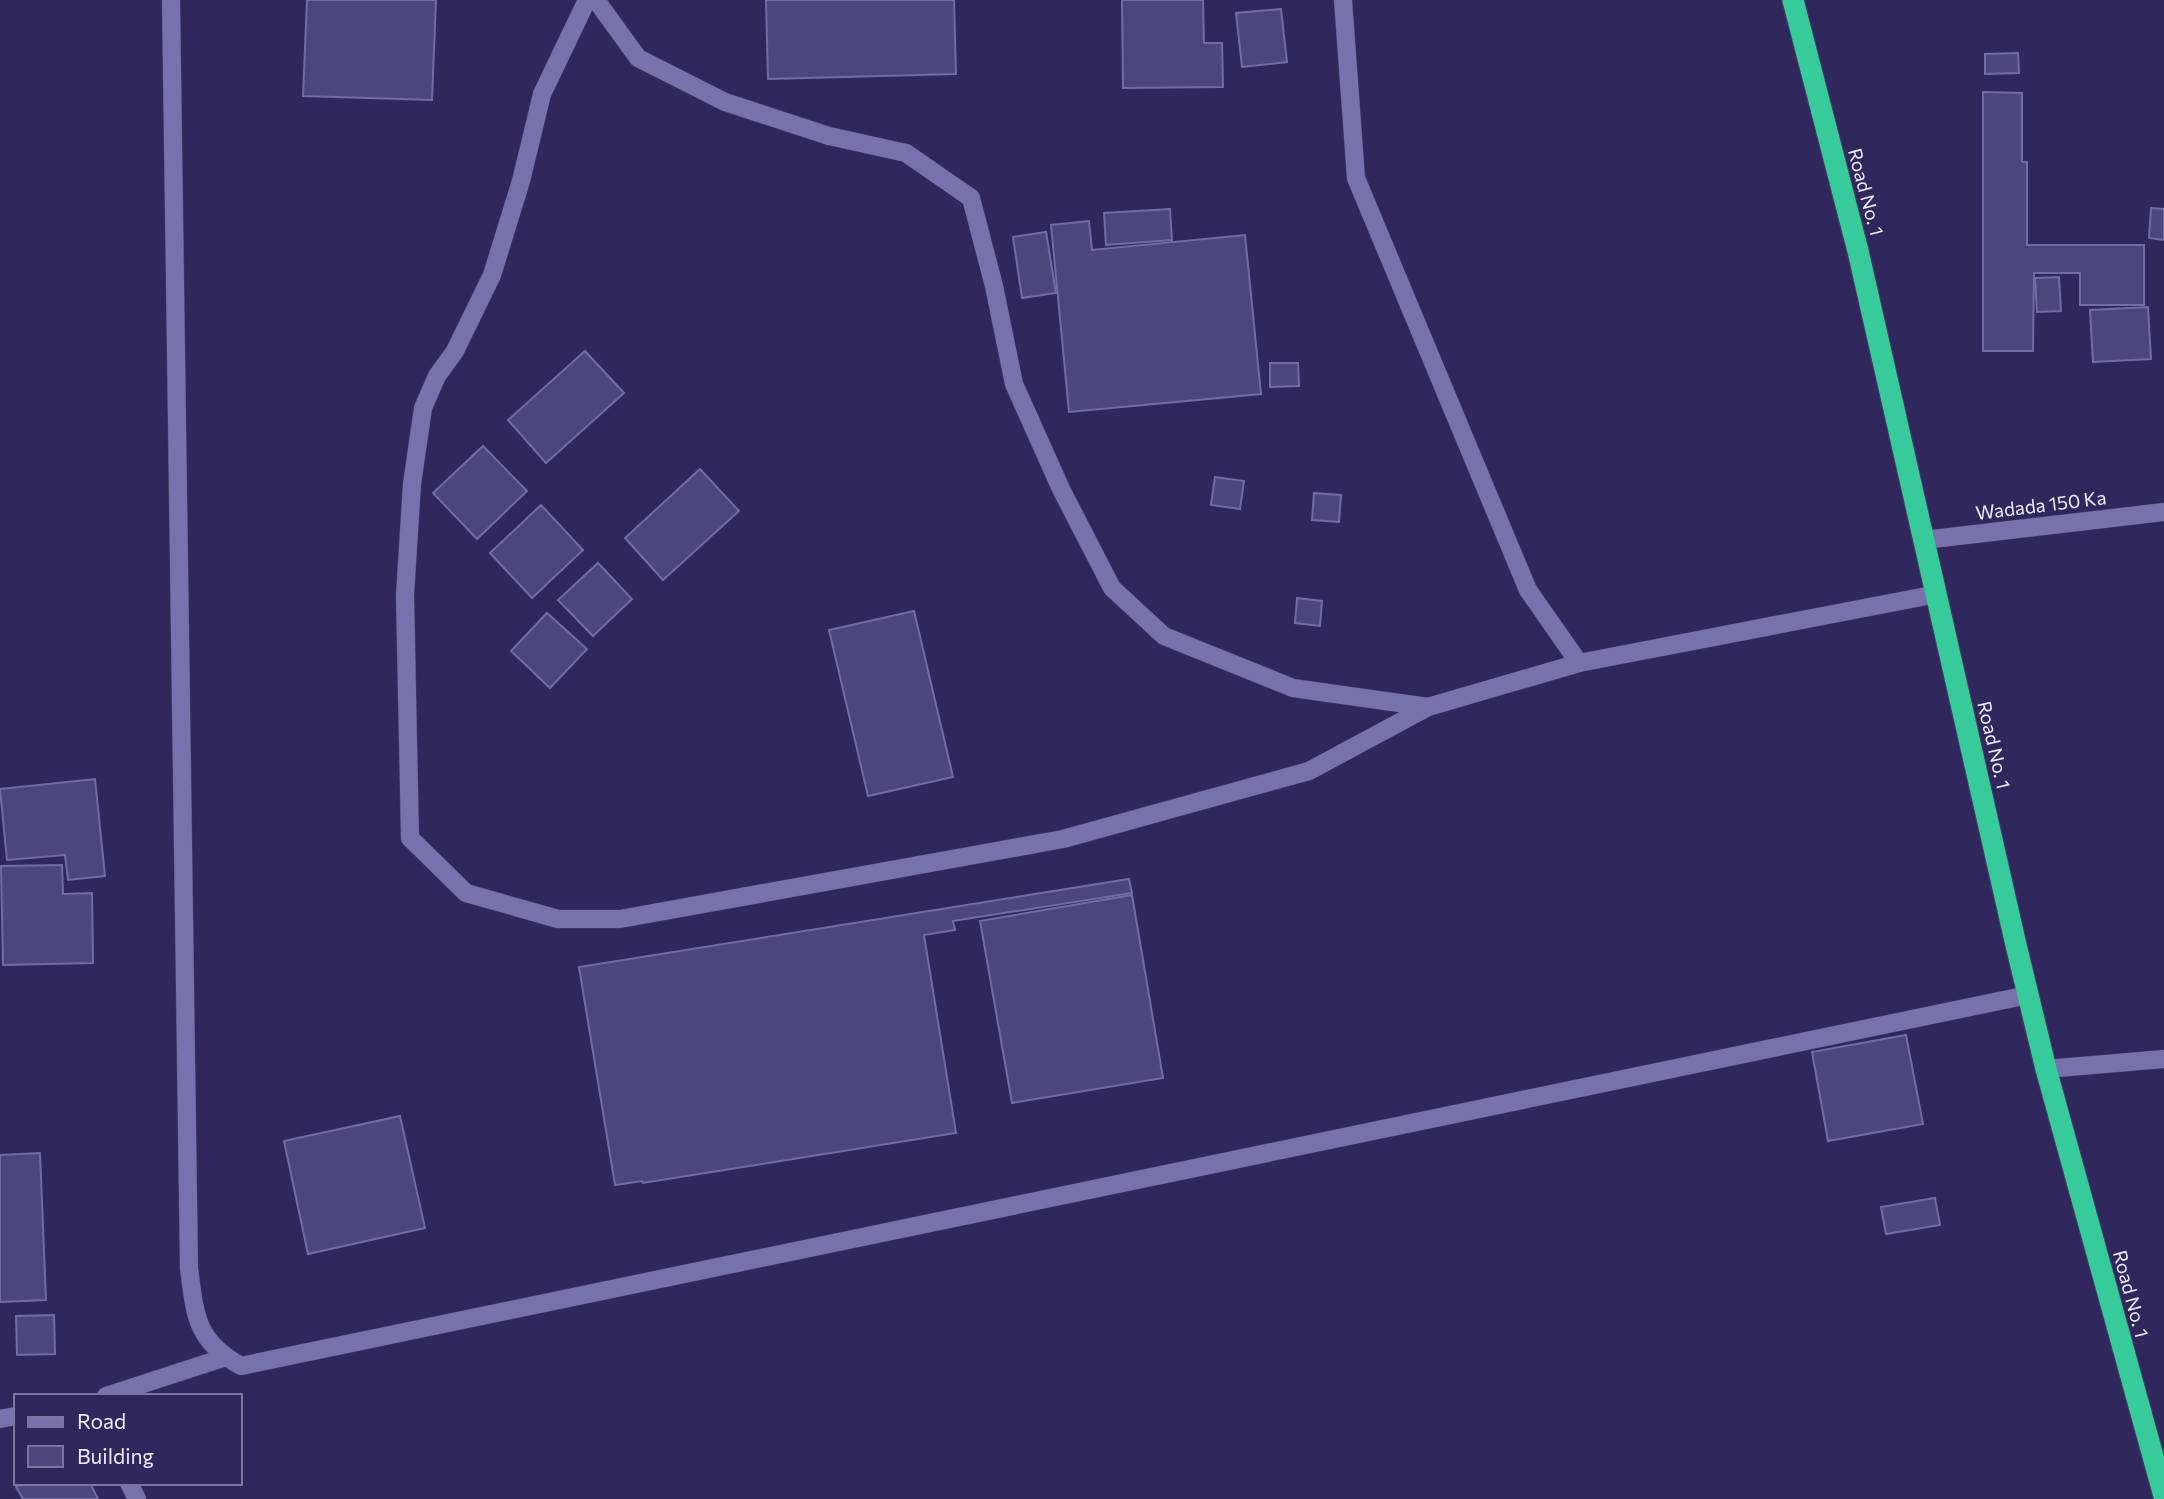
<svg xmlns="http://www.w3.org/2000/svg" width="2164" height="1499" font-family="Commissioner,sans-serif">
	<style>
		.building { fill: #4c467d; stroke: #716ca7; stroke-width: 2 }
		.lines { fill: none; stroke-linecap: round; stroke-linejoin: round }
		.minor-casing { stroke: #473f6a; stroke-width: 19 }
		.highway-casing { stroke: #473f6a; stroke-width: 23 }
		.minor { stroke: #7772ad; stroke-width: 18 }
		.highway { stroke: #37cb9c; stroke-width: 21 }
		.labels { text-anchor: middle; stroke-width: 5; stroke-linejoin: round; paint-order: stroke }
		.street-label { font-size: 19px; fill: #ebebff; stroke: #30285d }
	</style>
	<rect width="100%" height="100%" fill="#30285d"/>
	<g class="building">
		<polygon points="307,0 436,0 432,100 303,96"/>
		<polygon points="766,0 954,0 956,74 768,79"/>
		<polygon points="1122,0 1203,0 1204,43 1222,43 1223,87 1123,88"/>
		<polygon points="1281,9 1287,62 1242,67 1236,13"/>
		<polygon points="2018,53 2019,73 1985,74 1985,54"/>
		<polygon points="1983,92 2022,93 2022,162 2027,162 2027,245 2144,245 2144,305 2080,305 2080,273 2034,273 2033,351 1983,351"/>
		<polygon points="2151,208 2164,209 2164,240 2149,238"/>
		<polygon points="1170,209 1172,240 1106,245 1104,213"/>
		<polygon points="1089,221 1092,250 1245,235 1261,394 1069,412 1051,225"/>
		<polygon points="1046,232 1056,293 1022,298 1013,237"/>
		<polygon points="2059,277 2061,311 2037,312 2035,278"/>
		<polygon points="2148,307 2151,359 2093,362 2090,310"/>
		<polygon points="585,351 624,393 546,463 508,420"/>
		<polygon points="1270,363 1298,363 1299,386 1270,387"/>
		<polygon points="483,446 527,491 477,539 433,493"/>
		<polygon points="700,469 739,511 663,580 625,538"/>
		<polygon points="1215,477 1244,481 1240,509 1211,505"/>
		<polygon points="1314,493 1341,495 1339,522 1312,520"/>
		<polygon points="541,505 583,550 532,598 490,553"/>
		<polygon points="598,563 632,599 593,636 558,600"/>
		<polygon points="1297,598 1322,601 1320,626 1295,623"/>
		<polygon points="914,611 953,777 868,796 829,630"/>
		<polygon points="547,613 587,649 550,688 511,651"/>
		<polygon points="95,779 105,876 68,880 65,855 7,860 0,789"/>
		<polygon points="62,865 63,894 92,893 93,963 3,965 1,866"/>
		<polygon points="1129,879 1132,893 953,921 955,930 924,935 956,1133 643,1183 642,1181 615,1185 579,967"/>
		<polygon points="1132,895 1163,1078 1012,1103 980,921"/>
		<polygon points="1906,1035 1923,1124 1828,1141 1812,1052"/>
		<polygon points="400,1116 425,1228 308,1254 284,1141"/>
		<polygon points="40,1153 46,1300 0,1302 0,1155"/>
		<polygon points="1935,1198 1940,1225 1886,1234 1881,1207"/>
		<polygon points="54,1315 55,1354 17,1355 16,1316"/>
		<polygon points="23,1483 90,1483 98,1499 23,1499 16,1487"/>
	</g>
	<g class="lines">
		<g class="minor-casing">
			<g id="minor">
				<path d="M171,0L189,1268C195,1316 196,1341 241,1366L2028,995"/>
				<polyline points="587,0 542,94 521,181 492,275 455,351 437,376 423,408 412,484 405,595 410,838 466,893 558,919 620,919 1063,839 1309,771 1428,707 1579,663 1937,594"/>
				<polyline points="596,0 638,58 725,102 829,136 906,153 971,198 994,286 1014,384 1061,489 1112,588 1164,636 1293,688 1428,707"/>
				<polyline points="1343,0 1356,178 1528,590 1579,663"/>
				<polyline points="1924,540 2164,512"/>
				<polyline points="2046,1069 2164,1059"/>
				<polyline points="106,1396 226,1357"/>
				<polyline points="0,1419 16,1416"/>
				<polyline points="129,1483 137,1499"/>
			</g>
		</g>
		<g class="highway-casing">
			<polyline id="highway" points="1793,0 1858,251 2016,945 2046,1069 2164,1496"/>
		</g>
		<use href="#minor" class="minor"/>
		<use href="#highway" class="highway"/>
	</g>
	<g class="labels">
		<g class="street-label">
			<text transform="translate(1866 192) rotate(75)" y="7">Road No. 1</text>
			<text transform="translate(2041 505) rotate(-7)" y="7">Wadada 150 Ka</text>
			<text transform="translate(1994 745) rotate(77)" y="7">Road No. 1</text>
			<text transform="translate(2131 1294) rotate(75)" y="7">Road No. 1</text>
		</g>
	</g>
	<rect x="14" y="1394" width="228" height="91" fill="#30285d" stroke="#7b769e" stroke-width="2"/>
	<rect x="28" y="1417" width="35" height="10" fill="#7772ad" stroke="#7b769e" stroke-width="2"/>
	<text x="77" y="1429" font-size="21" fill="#ebebff">Road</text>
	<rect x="28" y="1446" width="35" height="21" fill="#4c467d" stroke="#7b769e" stroke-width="2"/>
	<text x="77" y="1464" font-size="21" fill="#ebebff">Building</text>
</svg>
